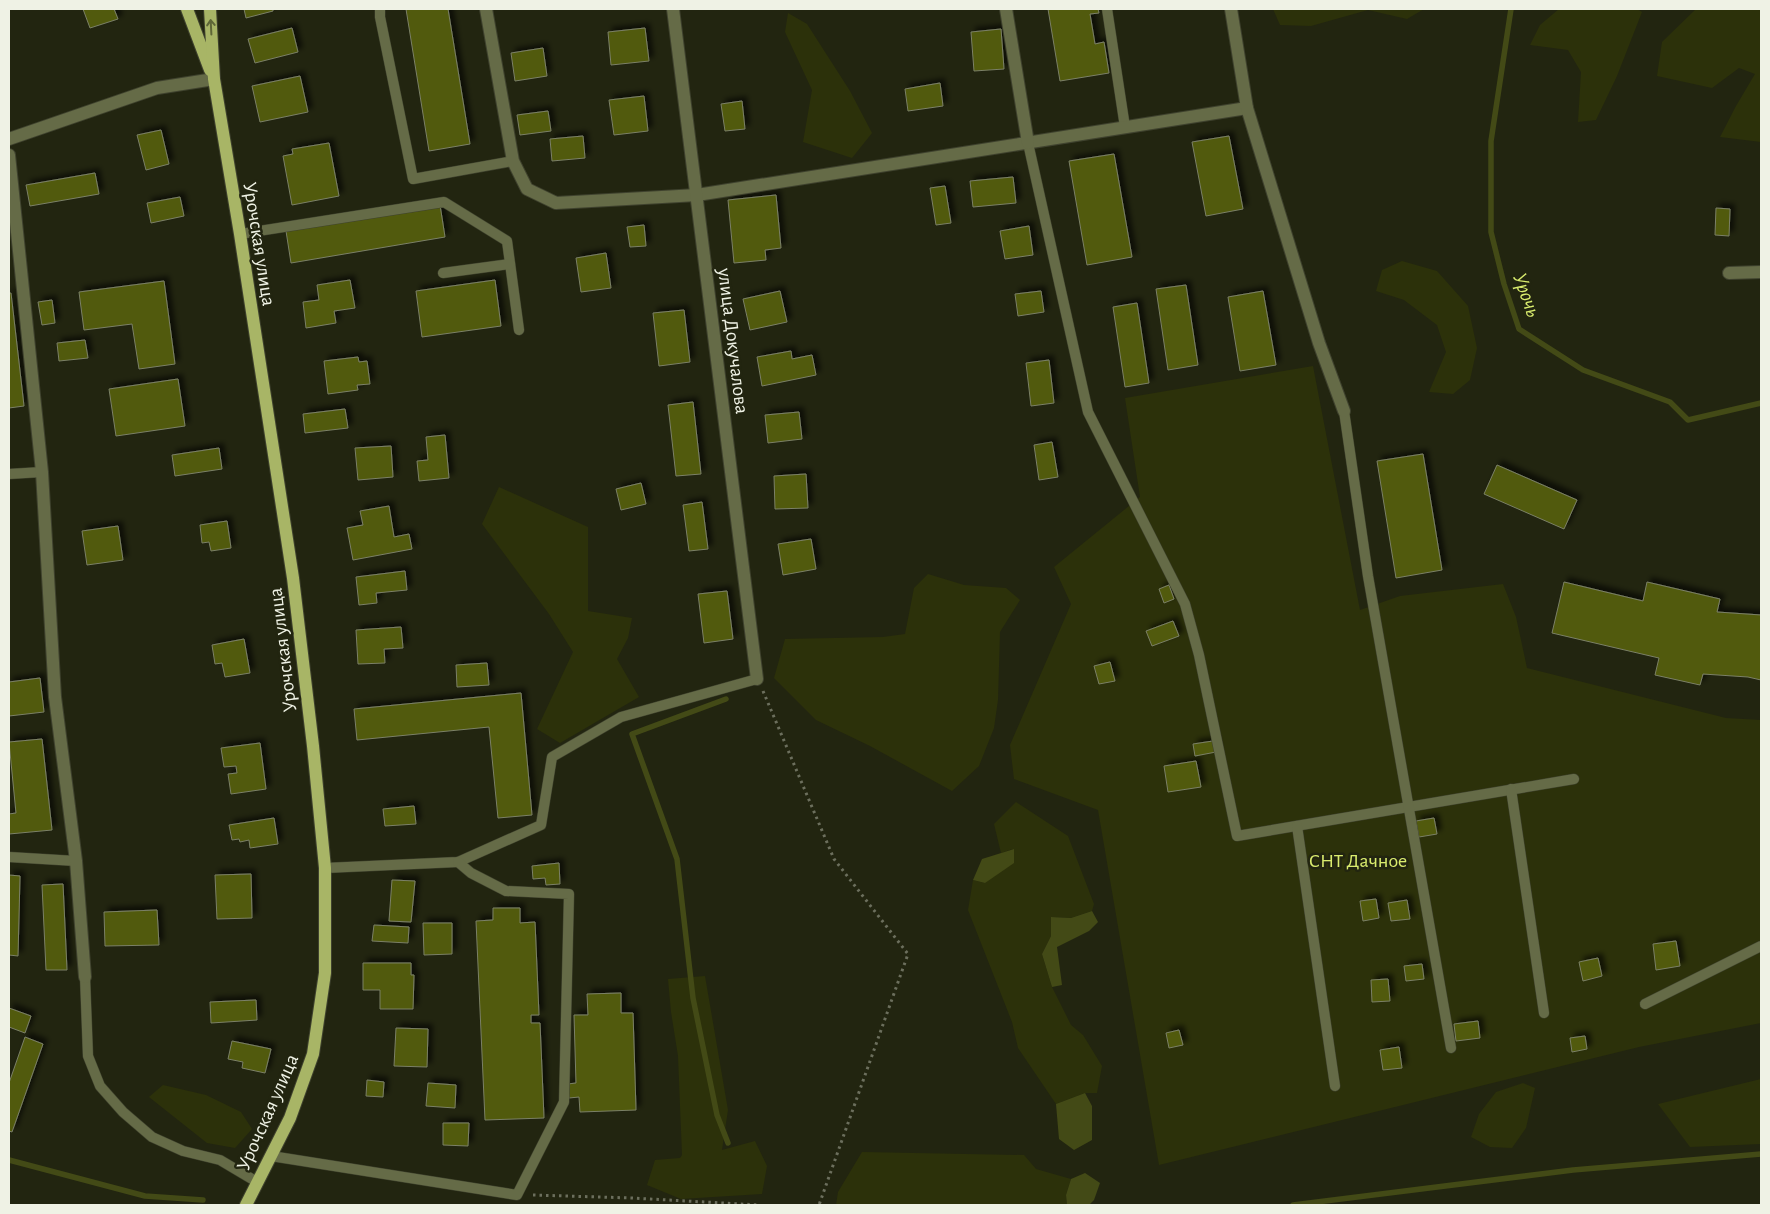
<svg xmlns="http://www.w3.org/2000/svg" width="1770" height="1214" font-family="'Alegreya Sans',sans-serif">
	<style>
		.green { fill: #2c310a }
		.water { fill: #434a16 }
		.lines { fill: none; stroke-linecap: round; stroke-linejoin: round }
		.stream { stroke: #434a16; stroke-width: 5.5 }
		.building { fill: #515a09; stroke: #7b8067; filter: url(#shadow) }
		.lane-casing { stroke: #3f422e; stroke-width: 11 }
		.street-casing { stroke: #3f422e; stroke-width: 14 }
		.primary-casing { stroke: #3f422e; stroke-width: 14 }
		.path { stroke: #6c6f5d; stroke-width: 3; stroke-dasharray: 2.5 4; stroke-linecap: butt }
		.lane { stroke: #656b47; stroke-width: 10 }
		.street { stroke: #656b47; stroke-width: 12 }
		.primary { stroke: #a8b566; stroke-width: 12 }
		.oneway { stroke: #5e6637 }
		.labels { text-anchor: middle; stroke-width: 5; stroke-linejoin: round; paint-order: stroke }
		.street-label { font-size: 20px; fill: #eff2e5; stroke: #222510 }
		.park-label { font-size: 20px; fill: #daec6e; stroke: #222510 }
		.water-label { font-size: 21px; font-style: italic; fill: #daed6e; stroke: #222510 }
	</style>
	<defs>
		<filter id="shadow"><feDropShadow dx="4.5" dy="-4.5" stdDeviation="2.5" flood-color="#0009"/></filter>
	</defs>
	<rect width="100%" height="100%" fill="#222510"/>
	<g class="green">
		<polygon points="1273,9 1424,9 1407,19 1368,10 1311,26 1280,25"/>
		<polygon points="1559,9 1637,9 1642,12 1617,76 1596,120 1578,122 1581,72 1568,50 1530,45 1540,25"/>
		<polygon points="1696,9 1761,9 1761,142 1720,137 1736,106 1755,74 1739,68 1712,88 1657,76 1662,42"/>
		<polygon points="788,13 807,24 850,91 872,133 852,158 803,142 812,90 785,32"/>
		<polygon points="1402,261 1437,271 1468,306 1477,348 1470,380 1453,394 1429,392 1446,352 1437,325 1404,300 1376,291 1382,270"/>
		<polygon points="1313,366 1360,610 1400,596 1503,584 1516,617 1527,668 1726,718 1761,720 1761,1023 1639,1047 1159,1165 1098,810 1014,779 1010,745 1071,604 1054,567 1140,497 1125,398"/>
		<polygon points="499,487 588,527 588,611 632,618 628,638 617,659 639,697 560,743 537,729 573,652 549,614 482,524"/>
		<polygon points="928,574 964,585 1006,588 1020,600 1000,632 998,700 994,728 979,766 952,791 870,746 816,720 774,678 785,639 883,637 905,634 914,588"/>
		<polygon points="1016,802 1068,836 1094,904 1092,911 1071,918 1051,917 1051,936 1042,954 1052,987 1071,1025 1083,1035 1102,1066 1097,1093 1085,1093 1056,1104 1018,1048 1012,1022 968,910 973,880 985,883 1013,849 1001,853 994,824"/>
		<polygon points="705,976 728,1110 722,1150 755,1141 767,1166 762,1194 681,1199 647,1185 655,1160 680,1158 682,1155 678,1056 671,1012 668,979"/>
		<polygon points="1761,1079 1761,1144 1690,1147 1658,1104"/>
		<polygon points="1523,1083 1535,1088 1526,1128 1512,1148 1490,1147 1471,1137 1479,1114 1496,1092"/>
		<polygon points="163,1085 206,1095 241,1112 252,1129 235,1148 207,1143 149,1097"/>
		<polygon points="862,1152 1024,1155 1036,1169 1071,1179 1066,1195 1067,1205 836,1205 838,1192"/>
	</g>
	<g class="water">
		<polygon points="1014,849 1014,863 985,883 973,880 982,859"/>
		<polygon points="1092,911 1098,922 1089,931 1057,947 1062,985 1052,987 1042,954 1051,936 1051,917 1071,918"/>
		<polygon points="1085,1093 1092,1106 1092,1140 1074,1150 1059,1139 1056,1104"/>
		<polygon points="1085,1173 1100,1183 1094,1200 1089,1205 1067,1205 1066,1195 1071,1179"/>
	</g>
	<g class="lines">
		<g class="stream">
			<polyline points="1511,9 1491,141 1491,232 1504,284 1519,329 1583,370 1670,402 1688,420 1761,403"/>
			<polyline points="726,699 632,734 677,859 693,998 717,1115 728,1143"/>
			<polyline points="9,1160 145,1196 203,1200"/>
			<polyline points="1293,1205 1573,1170 1761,1154"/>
		</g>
	</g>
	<g class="building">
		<polygon points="83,9 114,9 118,19 90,28"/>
		<polygon points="244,9 273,9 273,11 246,18"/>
		<polygon points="406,9 448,9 470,144 429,151"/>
		<polygon points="1048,9 1098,9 1099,13 1090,14 1095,44 1104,42 1109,73 1060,81"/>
		<polygon points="292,28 298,52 255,63 248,39"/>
		<polygon points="645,28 649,61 611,65 608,32"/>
		<polygon points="1001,29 1004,69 974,71 971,32"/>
		<polygon points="543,48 547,76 515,81 511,53"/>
		<polygon points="300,76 308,112 260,122 252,86"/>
		<polygon points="940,83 943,106 908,111 905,89"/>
		<polygon points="644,96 648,131 614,135 609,100"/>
		<polygon points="742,101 745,129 725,131 721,104"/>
		<polygon points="548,111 551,131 520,135 517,115"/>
		<polygon points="161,130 169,164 146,170 137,135"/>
		<polygon points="583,136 585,158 552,161 550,139"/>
		<polygon points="1229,136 1243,209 1206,216 1192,142"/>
		<polygon points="329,143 339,196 292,205 283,156 293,154 292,149"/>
		<polygon points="1114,154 1132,257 1087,265 1069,161"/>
		<polygon points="95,173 99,194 30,206 26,185"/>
		<polygon points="1013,177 1016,203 973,207 970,181"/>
		<polygon points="945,186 951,223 936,225 930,188"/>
		<polygon points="776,195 781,248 765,250 766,260 734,263 728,200"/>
		<polygon points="180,197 184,216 151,223 147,203"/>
		<polygon points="440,205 445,237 291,263 286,231"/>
		<polygon points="1716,208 1730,209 1729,236 1715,235"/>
		<polygon points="644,225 646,246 630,247 627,227"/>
		<polygon points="1029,226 1033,255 1005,259 1000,231"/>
		<polygon points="606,253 611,288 581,292 576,258"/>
		<polygon points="350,280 355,308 334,311 336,323 306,328 303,302 319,300 317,285"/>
		<polygon points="495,280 501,326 422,337 416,291"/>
		<polygon points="164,281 175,364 139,369 132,324 84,330 79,292"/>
		<polygon points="1186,285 1198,365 1168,370 1156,289"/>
		<polygon points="780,291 787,322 750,330 743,299"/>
		<polygon points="1041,291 1044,312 1018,316 1015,294"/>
		<polygon points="1263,291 1276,365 1240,371 1228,297"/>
		<polygon points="9,293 11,293 24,406 9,408"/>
		<polygon points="52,300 55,323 42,325 38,302"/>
		<polygon points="1137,303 1149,383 1125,387 1113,307"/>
		<polygon points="684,310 690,362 659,366 653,313"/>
		<polygon points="85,340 88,358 59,361 57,343"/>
		<polygon points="791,351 792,359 812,355 816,375 762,386 757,357"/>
		<polygon points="358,357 359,362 367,361 370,384 357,385 358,390 328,394 324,361"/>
		<polygon points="1049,360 1054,403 1031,406 1026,363"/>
		<polygon points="178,379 185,426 116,436 109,389"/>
		<polygon points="693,402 701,474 676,476 668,405"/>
		<polygon points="345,409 348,428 305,433 303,414"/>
		<polygon points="799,412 802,439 768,443 765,415"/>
		<polygon points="445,435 449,478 419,481 417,461 428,460 426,437"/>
		<polygon points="1052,442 1058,477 1039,480 1034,445"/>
		<polygon points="391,446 393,477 358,480 355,448"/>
		<polygon points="219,448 222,469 175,476 172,455"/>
		<polygon points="1423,454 1442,570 1396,578 1377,461"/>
		<polygon points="1497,465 1577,500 1564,529 1484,494"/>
		<polygon points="806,474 808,508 775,509 774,476"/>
		<polygon points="641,483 646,504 621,510 616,489"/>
		<polygon points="702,502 708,549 689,551 683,505"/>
		<polygon points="389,506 394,537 409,534 412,549 353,560 347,528 363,525 360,511"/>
		<polygon points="227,521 231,548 211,551 209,542 202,543 200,525"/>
		<polygon points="118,526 123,560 87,565 82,531"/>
		<polygon points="811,539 816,569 783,575 778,544"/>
		<polygon points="405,571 407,590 376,593 377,603 359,605 356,577"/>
		<polygon points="1564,582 1643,601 1647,582 1720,599 1717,612 1761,615 1761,680 1748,677 1703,674 1700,685 1655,675 1659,658 1552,633"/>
		<polygon points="1169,585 1174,599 1164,603 1159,589"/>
		<polygon points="727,591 733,639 704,643 698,594"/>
		<polygon points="1173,621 1179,636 1152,646 1146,631"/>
		<polygon points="401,627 403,648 384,649 385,663 358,664 356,630"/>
		<polygon points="244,639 250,673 225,677 222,663 215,664 212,645"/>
		<polygon points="1110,662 1115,681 1099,684 1094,666"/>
		<polygon points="487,663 489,685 457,687 456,665"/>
		<polygon points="40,678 44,712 9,716 9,682"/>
		<polygon points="521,693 532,815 498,818 489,727 357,740 354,709"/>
		<polygon points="42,739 52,830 9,834 9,814 16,813 9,742"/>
		<polygon points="1213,741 1216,752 1195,756 1193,744"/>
		<polygon points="260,743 266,789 231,794 228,774 237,773 236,766 224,767 221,748"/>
		<polygon points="1196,761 1201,787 1168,792 1164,766"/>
		<polygon points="414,806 416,824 385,826 383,809"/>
		<polygon points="274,818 278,844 250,848 249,840 240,842 239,839 232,840 229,825"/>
		<polygon points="1434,818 1437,834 1419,837 1416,821"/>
		<polygon points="559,863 560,884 546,885 545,878 533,879 532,866"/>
		<polygon points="251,874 252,918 217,919 215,875"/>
		<polygon points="9,875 20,876 18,956 9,955"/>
		<polygon points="392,880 415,881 411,922 389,921"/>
		<polygon points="63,884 67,970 46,970 42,885"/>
		<polygon points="1376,899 1379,918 1363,921 1360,901"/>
		<polygon points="1407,900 1410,919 1391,921 1388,903"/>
		<polygon points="493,908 520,908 520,923 535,922 539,1015 531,1015 531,1023 540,1023 544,1118 485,1120 476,921 493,920"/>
		<polygon points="157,910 159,945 105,946 104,912"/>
		<polygon points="423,923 452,923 452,954 424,955"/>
		<polygon points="374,925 409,927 408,943 372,941"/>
		<polygon points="1676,941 1680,966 1656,970 1653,944"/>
		<polygon points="1598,958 1602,976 1583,981 1579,962"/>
		<polygon points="363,963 411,963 411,975 414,975 413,1009 380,1009 380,990 363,990"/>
		<polygon points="1422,964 1424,979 1406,981 1404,966"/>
		<polygon points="1388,979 1390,1001 1372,1002 1371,980"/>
		<polygon points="621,993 621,1013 633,1013 636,1110 580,1112 579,1097 569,1098 568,1084 576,1083 574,1015 588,1015 587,994"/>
		<polygon points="256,1000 257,1020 211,1023 210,1002"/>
		<polygon points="9,1008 31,1016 25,1033 9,1027"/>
		<polygon points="1478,1021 1480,1038 1456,1041 1454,1024"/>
		<polygon points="396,1028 428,1029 427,1067 394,1066"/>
		<polygon points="1179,1030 1183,1045 1169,1048 1166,1033"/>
		<polygon points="1585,1036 1587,1049 1572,1052 1570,1038"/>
		<polygon points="25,1037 43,1044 12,1132 9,1131 9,1083"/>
		<polygon points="232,1041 271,1049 265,1073 242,1068 243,1062 228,1059"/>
		<polygon points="1399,1047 1402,1068 1383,1070 1380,1050"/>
		<polygon points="367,1080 384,1082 383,1097 366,1096"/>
		<polygon points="428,1083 456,1085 455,1108 426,1106"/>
		<polygon points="443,1123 469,1123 468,1146 443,1145"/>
	</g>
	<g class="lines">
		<g class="lane-casing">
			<g id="lane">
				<polyline points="380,9 380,17 413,179 513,161"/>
				<polyline points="1107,9 1125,127"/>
				<polyline points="1028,143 1088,412 1185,604 1199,655 1237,836 1574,779"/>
				<polyline points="240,234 444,202 507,241 519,330"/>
				<polyline points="443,273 510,264"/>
				<polyline points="1344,411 1368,576 1451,1048"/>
				<polyline points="9,474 42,472"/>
				<polyline points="1511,789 1544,1013"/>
				<polyline points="1297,826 1335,1086"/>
				<polyline points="9,857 76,861"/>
				<polyline points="325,868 458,862 541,825 552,757 621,717 757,679"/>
				<polyline points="85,977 88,1056 100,1086 123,1112 152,1137 183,1151 220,1160 257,1182"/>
				<polyline points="1645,1004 1761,946"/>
				<polyline points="271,1156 517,1195 564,1102 569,894 506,891 471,873 458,862"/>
			</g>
		</g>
		<g class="street-casing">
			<g id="street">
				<polyline points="486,9 513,161 527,189 556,203 697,195 1247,108"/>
				<polyline points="673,9 757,679"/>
				<polyline points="1006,9 1028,143"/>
				<polyline points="1231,9 1247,108 1319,343 1344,411"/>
				<polyline points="9,139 157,88 214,79"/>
				<polyline points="9,155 42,472 55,697 76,861 85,977"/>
				<polyline points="1729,273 1761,272"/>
			</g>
		</g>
		<g class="primary-casing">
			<g id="primary">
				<polyline points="187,9 210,70"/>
				<polyline points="210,9 214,79 240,234 293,578 313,746 325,868 325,973 313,1054 290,1118 246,1205"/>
			</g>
		</g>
		<g class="path">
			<polyline points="763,691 834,859 908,954 819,1205"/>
			<polyline points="533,1195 632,1198 759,1205"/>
		</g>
		<use href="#lane" class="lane"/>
		<use href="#street" class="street"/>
		<use href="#primary" class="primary"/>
	</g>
	<defs><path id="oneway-shaft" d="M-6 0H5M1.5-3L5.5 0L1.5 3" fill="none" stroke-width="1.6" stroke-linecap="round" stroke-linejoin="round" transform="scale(1.25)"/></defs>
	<use class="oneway" href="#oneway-shaft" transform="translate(211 27) rotate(-93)"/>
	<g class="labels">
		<g class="street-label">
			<text transform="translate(260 244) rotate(81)" y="7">Урочская улица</text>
			<text transform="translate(734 341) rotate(83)" y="7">улица Докучалова</text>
			<text transform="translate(282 650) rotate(-97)" y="7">Урочская улица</text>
			<text transform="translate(267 1112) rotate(-66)" y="7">Урочская улица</text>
		</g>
		<g class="park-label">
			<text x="1358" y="867">СНТ Дачное</text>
		</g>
		<g class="water-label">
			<text transform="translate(1527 295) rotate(70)" y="7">Урочь</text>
		</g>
	</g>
	<rect width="1770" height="1214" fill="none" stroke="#eff2e5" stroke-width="20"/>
</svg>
